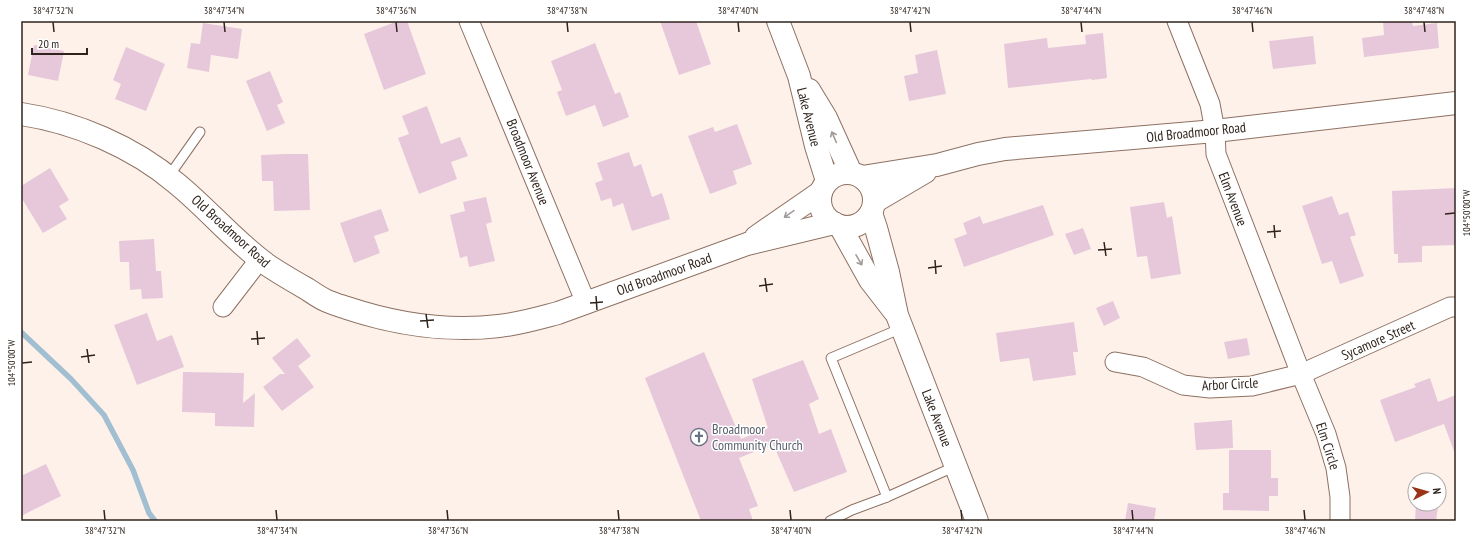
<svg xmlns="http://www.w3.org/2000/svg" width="1477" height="542" font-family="'PT Sans Narrow',sans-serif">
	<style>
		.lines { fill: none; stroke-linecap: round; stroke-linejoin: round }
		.stream { stroke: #a2bfd2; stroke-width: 5.5 }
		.building { fill: #e6c8da }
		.service-casing { stroke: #8d7162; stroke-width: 11 }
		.minor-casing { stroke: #8d7162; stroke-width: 21 }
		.tertiary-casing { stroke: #8d7162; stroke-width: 24 }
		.secondary-casing { stroke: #8d7162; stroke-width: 24 }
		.service { stroke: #fff; stroke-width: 9 }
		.minor { stroke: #fff; stroke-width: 19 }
		.tertiary { stroke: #fff; stroke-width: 22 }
		.secondary { stroke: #fff; stroke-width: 22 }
		.oneway { stroke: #a19c99 }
		.ticks { fill: none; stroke: #2f241d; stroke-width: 1.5 }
		.labels { text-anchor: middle; stroke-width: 3; stroke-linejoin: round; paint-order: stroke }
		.street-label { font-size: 14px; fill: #2f241d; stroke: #fff }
		.worship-label { font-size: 14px; fill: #5b616d; stroke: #fff; text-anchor: start }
		.neatline { fill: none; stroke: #2f241d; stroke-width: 1.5 }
		.ticks-label { font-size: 10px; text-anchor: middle; fill: #2f241d }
	</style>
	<rect width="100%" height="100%" fill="#fef1ea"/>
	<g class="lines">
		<polyline class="stream" points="21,332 71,379 104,415 133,470 149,513 155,521"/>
	</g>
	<g class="building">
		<polygon points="398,21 407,21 426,74 384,90 364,34"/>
		<polygon points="660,21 696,21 711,64 679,75"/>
		<polygon points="1383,21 1412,21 1413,26 1437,23 1439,48 1364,57 1362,38 1384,35"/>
		<polygon points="203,23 242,29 238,59 211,55 209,72 187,68 191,43 200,44"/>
		<polygon points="1103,33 1107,78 1092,80 1091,79 1008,88 1004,44 1047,38 1048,48 1086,44 1085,35"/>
		<polygon points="1313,36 1316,64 1273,69 1269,41"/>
		<polygon points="595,43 615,94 620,92 629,117 603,127 595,105 566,116 557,92 562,90 551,61"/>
		<polygon points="34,45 64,51 58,81 28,75"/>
		<polygon points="126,47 165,64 146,111 115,99 121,84 113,80"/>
		<polygon points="937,50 946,94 909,101 904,76 918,73 915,55"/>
		<polygon points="270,71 283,102 277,105 285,123 267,131 246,81"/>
		<polygon points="427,106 441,144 460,137 468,156 451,162 457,179 419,194 398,138 409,134 402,116"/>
		<polygon points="737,124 752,164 733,171 737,184 710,194 688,136 713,127 715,132"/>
		<polygon points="629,152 634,167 641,164 652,197 662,193 670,219 632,231 623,203 613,207 611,198 601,201 595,183 603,180 597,163"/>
		<polygon points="286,154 308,154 310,210 274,211 273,181 262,181 261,155"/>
		<polygon points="50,168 69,200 59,206 67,219 43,233 21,197 21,186"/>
		<polygon points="1456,188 1456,245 1422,246 1422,262 1398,263 1398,254 1394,254 1392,191"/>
		<polygon points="1332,196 1339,215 1348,212 1356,235 1350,237 1364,276 1340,284 1332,261 1322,264 1302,206"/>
		<polygon points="486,197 492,222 486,224 495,261 469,267 467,256 460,258 450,215 465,211 463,202"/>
		<polygon points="1164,202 1167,218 1172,216 1181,274 1151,279 1147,256 1137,257 1130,207"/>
		<polygon points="1043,205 1054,235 964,267 954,239 967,234 963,223 980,216 983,224"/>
		<polygon points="381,209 389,231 374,236 380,253 354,263 340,223"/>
		<polygon points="1083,228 1091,249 1074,255 1065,234"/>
		<polygon points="154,239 156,271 161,271 163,298 142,299 141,289 130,290 129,262 120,262 119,241"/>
		<polygon points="1113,301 1120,318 1104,326 1096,308"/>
		<polygon points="147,313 157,341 172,335 184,367 137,385 114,325"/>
		<polygon points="1074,322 1078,352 1073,352 1076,375 1033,381 1029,358 1000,362 996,333"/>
		<polygon points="297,338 311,356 298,366 314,387 282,411 263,387 280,374 285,374 272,358"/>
		<polygon points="1247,338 1250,355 1228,359 1224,342"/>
		<polygon points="704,352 741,439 768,428 752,379 803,360 819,399 809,404 819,434 831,429 847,472 794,492 773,444 739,458 758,506 749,509 753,521 701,521 645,378"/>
		<polygon points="183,372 244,373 243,403 255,393 254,427 215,426 215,413 182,412"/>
		<polygon points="1430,378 1438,402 1456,395 1456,451 1454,451 1444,424 1395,442 1380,400 1416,387 1414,384"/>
		<polygon points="1232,420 1233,448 1196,450 1194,423"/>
		<polygon points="1229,450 1271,450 1271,478 1278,478 1278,496 1269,496 1269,511 1223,510 1223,493 1229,493"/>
		<polygon points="46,464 61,496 21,516 21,476"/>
		<polygon points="1128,503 1156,508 1154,521 1125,521"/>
		<polygon points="1416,504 1438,506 1436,521 1415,521"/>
	</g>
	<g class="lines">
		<g class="service-casing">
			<g id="service">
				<polyline points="169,176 200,132"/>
				<polyline points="887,497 831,358 902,328"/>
				<polyline points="830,521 852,510 887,497 956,466"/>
			</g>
		</g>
		<g class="minor-casing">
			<g id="minor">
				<polyline points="469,21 586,303"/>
				<polyline points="1177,21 1210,104 1215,131 1216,154 1301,374 1326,434 1336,468 1340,497 1340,521"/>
				<polyline points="223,307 260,259"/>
				<polyline points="1115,362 1143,367 1183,385 1210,388 1252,386 1301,374 1450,307 1456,307"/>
			</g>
		</g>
		<g class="tertiary-casing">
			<g id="tertiary">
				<path d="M21,114C75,122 134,147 176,183C207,208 233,240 266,264C279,273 293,281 307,289C313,293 320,298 327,301C334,304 341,306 347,308C395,324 449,332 499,326C519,324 539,318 558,313L747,244L834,223"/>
				<polyline points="862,177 937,165 978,154 1005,149 1215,131 1456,103"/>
				<polyline points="874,202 925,172"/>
				<polyline points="756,237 821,192"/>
			</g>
		</g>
		<g class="secondary-casing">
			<g id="secondary">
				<polyline points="778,21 799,76 816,146 827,181"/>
				<polyline points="809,90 826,118 851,173"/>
				<circle cx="847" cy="200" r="27"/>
				<polyline points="871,213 876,228 888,272 897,315 977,521"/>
				<polyline points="840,226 870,280 894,311"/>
			</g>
		</g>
		<use href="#service" class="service"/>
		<use href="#minor" class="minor"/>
		<use href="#tertiary" class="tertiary"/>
		<use href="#secondary" class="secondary"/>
	</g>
	<defs><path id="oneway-shaft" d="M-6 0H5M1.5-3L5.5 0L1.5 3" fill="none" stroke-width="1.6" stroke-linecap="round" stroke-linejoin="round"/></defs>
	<g class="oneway">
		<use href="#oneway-shaft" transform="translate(834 137) rotate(-113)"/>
		<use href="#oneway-shaft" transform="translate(789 214) rotate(145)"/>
		<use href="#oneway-shaft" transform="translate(859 260) rotate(60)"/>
	</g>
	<path class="ticks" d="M53,22L54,32M224,22L225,32M396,22L397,32M567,22L568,32M738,22L739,32M910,22L911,32M1081,22L1082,32M1252,22L1253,32M1424,22L1425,32M1445,214L1455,213M1274,225L1275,238M1267,232L1281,231M1104,242L1106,256M1098,250L1112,249M935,260L936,274M928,268L942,266M765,278L767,292M759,286L773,284M596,296L597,310M590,303L603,302M426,314L428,328M420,321L434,320M257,331L258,345M251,339L265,338M87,349L89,363M81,357L95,355M22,363L32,362M104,510L105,520M276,510L277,520M447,510L448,520M618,510L619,520M790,510L791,520M961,510L962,520M1132,510L1133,520M1304,510L1305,520"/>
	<defs>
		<g id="church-ring" transform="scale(0.9)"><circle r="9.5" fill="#fff" stroke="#6b7280" stroke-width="1.5"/><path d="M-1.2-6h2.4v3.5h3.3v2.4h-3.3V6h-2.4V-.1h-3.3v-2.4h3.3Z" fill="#6b7280"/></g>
	</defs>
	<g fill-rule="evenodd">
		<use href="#church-ring" x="699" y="437"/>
	</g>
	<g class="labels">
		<g class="street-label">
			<text transform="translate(809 117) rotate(76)" y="5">Lake Avenue</text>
			<text transform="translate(1196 132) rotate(-6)" y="5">Old Broadmoor Road</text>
			<text transform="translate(528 162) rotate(68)" y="5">Broadmoor Avenue</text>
			<text transform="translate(1233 199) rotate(69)" y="5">Elm Avenue</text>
			<text transform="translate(231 231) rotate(42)" y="5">Old Broadmoor Road</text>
			<text transform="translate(664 274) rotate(-20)" y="5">Old Broadmoor Road</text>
			<text transform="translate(1378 340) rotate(-24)" y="5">Sycamore Street</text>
			<text transform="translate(1230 384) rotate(-3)" y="5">Arbor Circle</text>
			<text transform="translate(937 418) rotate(69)" y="5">Lake Avenue</text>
			<text transform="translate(1328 446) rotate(72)" y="5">Elm Circle</text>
		</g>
		<g class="worship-label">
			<text x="712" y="434">Broadmoor<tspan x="712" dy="16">Community Church</tspan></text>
		</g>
	</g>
	<rect width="1477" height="542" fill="none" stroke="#ffffff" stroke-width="44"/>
	<g transform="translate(1427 492) rotate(84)"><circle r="19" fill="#ffffff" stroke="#aca7a5"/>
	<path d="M0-3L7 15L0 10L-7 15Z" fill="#9b3317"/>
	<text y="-6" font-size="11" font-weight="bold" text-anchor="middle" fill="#2f241d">N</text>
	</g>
	<path d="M32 48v6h55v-6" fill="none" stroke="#2f241d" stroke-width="2"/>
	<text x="38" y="48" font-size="12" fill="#2f241d" stroke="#ffffff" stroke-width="3" paint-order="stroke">20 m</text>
	<rect x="22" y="22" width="1433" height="498" class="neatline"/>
	<g class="ticks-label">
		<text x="53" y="14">38°47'32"N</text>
		<text x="224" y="14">38°47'34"N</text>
		<text x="396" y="14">38°47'36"N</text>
		<text x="567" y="14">38°47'38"N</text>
		<text x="738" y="14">38°47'40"N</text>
		<text x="910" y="14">38°47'42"N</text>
		<text x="1081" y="14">38°47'44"N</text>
		<text x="1252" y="14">38°47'46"N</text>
		<text x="1424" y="14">38°47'48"N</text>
		<text transform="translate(1466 213) rotate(-90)" y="4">104°50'00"W</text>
		<text transform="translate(11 363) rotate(-90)" y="4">104°50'00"W</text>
		<text x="105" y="534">38°47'32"N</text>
		<text x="277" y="534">38°47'34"N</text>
		<text x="448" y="534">38°47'36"N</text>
		<text x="619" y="534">38°47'38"N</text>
		<text x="791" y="534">38°47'40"N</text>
		<text x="962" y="534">38°47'42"N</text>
		<text x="1133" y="534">38°47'44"N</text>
		<text x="1305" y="534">38°47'46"N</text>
	</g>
</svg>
